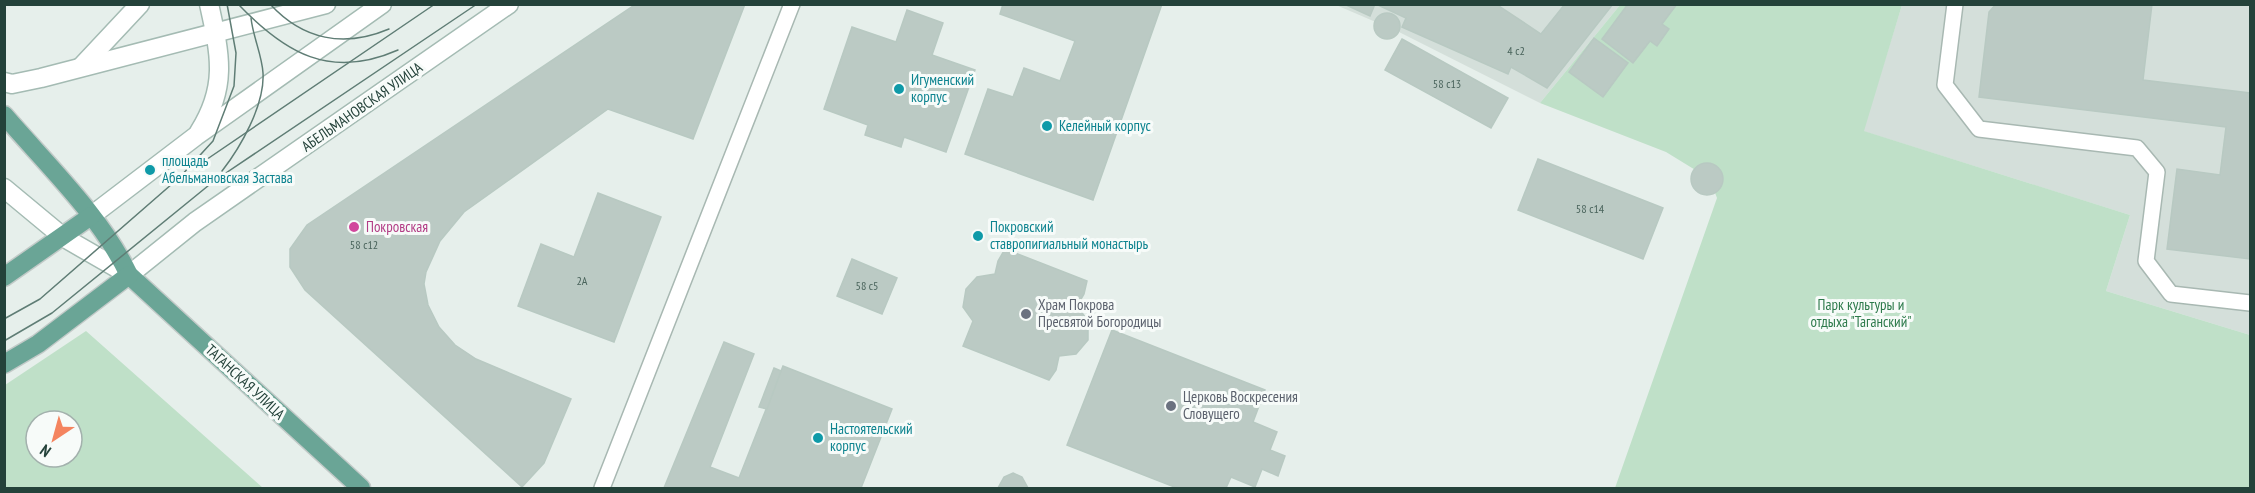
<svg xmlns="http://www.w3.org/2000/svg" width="2255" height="493" font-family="'PT Sans Narrow',sans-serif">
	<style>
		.built { fill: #d4dfda }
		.green { fill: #bfe0c8; fill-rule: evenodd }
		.building { fill: #bbcac4; stroke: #b8c9c2; stroke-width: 1.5 }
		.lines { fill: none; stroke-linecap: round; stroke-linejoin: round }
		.lane-casing { stroke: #a8b8b2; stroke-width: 18 }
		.secondary-casing { stroke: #a4bbb3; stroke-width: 21 }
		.primary-casing { stroke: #c2cac8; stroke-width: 21 }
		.lane { stroke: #fff; stroke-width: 15 }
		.secondary { stroke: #fff; stroke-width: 18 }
		.primary { stroke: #6aa596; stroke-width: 18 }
		.tram { stroke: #5f7d75; stroke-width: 1.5 }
		.culture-dot { fill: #0f9aa8; stroke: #f7fbf9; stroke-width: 2 }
		.hotel-dot { fill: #d1479c; stroke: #f7fbf9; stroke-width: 2 }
		.worship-dot { fill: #6b7280; stroke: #f7fbf9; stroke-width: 2 }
		.labels { text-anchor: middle; stroke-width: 6; stroke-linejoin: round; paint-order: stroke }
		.number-label { font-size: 12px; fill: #4a645c }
		.culture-label { font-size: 15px; fill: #0d838f; stroke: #f7fbf9; text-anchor: start }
		.street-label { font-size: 15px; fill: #24423a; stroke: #f7fbf9 }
		.hotel-label { font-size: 15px; fill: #b23c85; stroke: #f7fbf9; text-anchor: start }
		.worship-label { font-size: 15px; fill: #5b616d; stroke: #f7fbf9; text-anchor: start }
		.park-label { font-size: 15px; fill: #2d7a4b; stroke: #f7fbf9 }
	</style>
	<rect width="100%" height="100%" fill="#e6efeb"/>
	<g class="built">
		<polygon points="1336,5 1620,5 1540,103 1399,32"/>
		<polygon points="1902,5 2250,5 2250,335 2106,291 2130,215 1863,131"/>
	</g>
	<g class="green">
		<polygon points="1620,5 1902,5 1864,131 2130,215 2106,291 2250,335 2250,488 1615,488 1717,198 1710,179 1666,152 1540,103"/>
		<path d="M86,331L263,488H5V385ZM36,421H72V457H36Z"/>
	</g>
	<g class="building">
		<polygon points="636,4 745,4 693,139 608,109 464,212 440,241 426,272 424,284 428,305 439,327 455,345 476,359 571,399 544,463 522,487 305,290 290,267 290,249 307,225"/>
		<polygon points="1003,4 1162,4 1093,200 965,154 988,89 1013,97 1024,68 1060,81 1075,41 1000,14"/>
		<polygon points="1344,4 1375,4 1370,16"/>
		<polygon points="1496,4 1541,34 1565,4 1613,4 1547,88 1511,67 1508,74 1402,27 1406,18 1378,5"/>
		<polygon points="1628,4 1677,4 1662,24 1669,29 1657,46 1650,41 1633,63 1602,39"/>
		<polygon points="1996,4 2152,4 2143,80 2250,93 2250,259 2167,249 2177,169 2220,175 2226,127 1979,97 1989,12"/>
		<polygon points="907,10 943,23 932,55 975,70 946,152 904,137 901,147 865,135 868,125 824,109 852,27 896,42"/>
		<circle cx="1387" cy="26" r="13"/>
		<polygon points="1594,38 1628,63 1603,97 1569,72"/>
		<polygon points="1402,39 1508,98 1491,128 1385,70"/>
		<polygon points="1538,159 1663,208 1643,259 1518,210"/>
		<circle cx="1707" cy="179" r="16"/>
		<polygon points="598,193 661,217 614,342 518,306 541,244 574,257"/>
		<polygon points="1005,249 1087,281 1084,294 1077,306 1088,321 1088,340 1076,354 1059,356 1056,370 1049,380 963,346 973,321 963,307 966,289 977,277 995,274 998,261"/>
		<polygon points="852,259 897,278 882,314 837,296"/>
		<polygon points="1112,330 1265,390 1253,422 1277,432 1270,450 1285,456 1278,476 1262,469 1255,487 1231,477 1226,488 1177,488 1067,445"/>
		<polygon points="724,342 754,354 710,467 739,478 783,366 892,409 861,488 664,488"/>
		<polygon points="774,368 781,371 767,409 759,407"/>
		<polygon points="1013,473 1022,477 1028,488 998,488 1004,477"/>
	</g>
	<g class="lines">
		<g class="lane-casing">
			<g id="lane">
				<polyline points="1955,4 1945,85 1979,129 2137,148 2157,172 2146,261 2171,294 2250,303"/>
				<polyline points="602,488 792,4"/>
			</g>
		</g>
		<g class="secondary-casing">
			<g id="secondary">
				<polyline points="82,66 140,4"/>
				<polyline points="4,82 12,84 41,78 326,4"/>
				<path d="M199,132C228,86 220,54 209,4"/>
				<polyline points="4,188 63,237 129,275 195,222 509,4"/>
				<polyline points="91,216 196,136 382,4"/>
			</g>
		</g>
		<g class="primary-casing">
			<g id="primary">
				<path d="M4,115C48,166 100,215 129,275L361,488"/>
				<polyline points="4,277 91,216"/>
				<polyline points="4,364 38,344 129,275"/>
			</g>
		</g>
		<use href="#lane" class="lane"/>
		<use href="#secondary" class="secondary"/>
		<use href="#primary" class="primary"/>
		<g class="tram">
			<path d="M238,4C285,53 330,80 398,50"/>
			<path d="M270,4C303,40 344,48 389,29"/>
			<polyline points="197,166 435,4"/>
			<path d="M222,171C240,148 265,105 263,73C262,55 253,37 251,18"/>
			<polyline points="4,319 40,299 180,177 213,141 234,86 236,53 227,4"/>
			<polyline points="4,341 52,313 214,181 477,4"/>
		</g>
	</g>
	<g class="culture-dot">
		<circle cx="899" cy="89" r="6"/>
		<circle cx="1047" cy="126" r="6"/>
		<circle cx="150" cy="170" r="6"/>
		<circle cx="978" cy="236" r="6"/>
		<circle cx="818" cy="438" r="6"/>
	</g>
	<circle class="hotel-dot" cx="354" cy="227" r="6"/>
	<g class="worship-dot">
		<circle cx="1026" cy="314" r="6"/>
		<circle cx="1171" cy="406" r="6"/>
	</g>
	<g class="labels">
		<g class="number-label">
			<text x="1516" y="55">4 с2</text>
			<text x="1447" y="88">58 c13</text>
			<text x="1590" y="213">58 c14</text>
			<text x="364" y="249">58 с12</text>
			<text x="582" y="285">2А</text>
			<text x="867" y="290">58 с5</text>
		</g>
		<g class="culture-label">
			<text x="911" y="85">Игуменский<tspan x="911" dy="17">корпус</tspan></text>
			<text x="1059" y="131">Келейный корпус</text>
			<text x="162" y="166">площадь<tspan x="162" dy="17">Абельмановская Застава</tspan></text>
			<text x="990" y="232">Покровский<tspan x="990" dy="17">ставропигиальный монастырь</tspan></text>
			<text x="830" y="434">Настоятельский<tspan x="830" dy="17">корпус</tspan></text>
		</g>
		<g class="street-label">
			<text transform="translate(362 107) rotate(-35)" y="5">АБЕЛЬМАНОВСКАЯ УЛИЦА</text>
			<text transform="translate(245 382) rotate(43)" y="5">ТАГАНСКАЯ УЛИЦА</text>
		</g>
		<g class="hotel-label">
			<text x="366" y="232">Покровская</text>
		</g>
		<g class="worship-label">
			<text x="1038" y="310">Храм Покрова<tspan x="1038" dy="17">Пресвятой Богородицы</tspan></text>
			<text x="1183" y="402">Церковь Воскресения<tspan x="1183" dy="17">Словущего</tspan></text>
		</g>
		<g class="park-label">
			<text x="1861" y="310">Парк культуры и<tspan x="1861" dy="17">отдыха "Таганский"</tspan></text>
		</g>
	</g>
	<rect width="2255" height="493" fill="none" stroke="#24423a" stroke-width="12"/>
	<g transform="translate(54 439) rotate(216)"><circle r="28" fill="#f7fbf9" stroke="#a3b1ad" stroke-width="1.5"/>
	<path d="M0-4.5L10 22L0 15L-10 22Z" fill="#f4845f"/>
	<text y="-9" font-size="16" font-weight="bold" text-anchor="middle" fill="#24423a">N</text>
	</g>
</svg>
